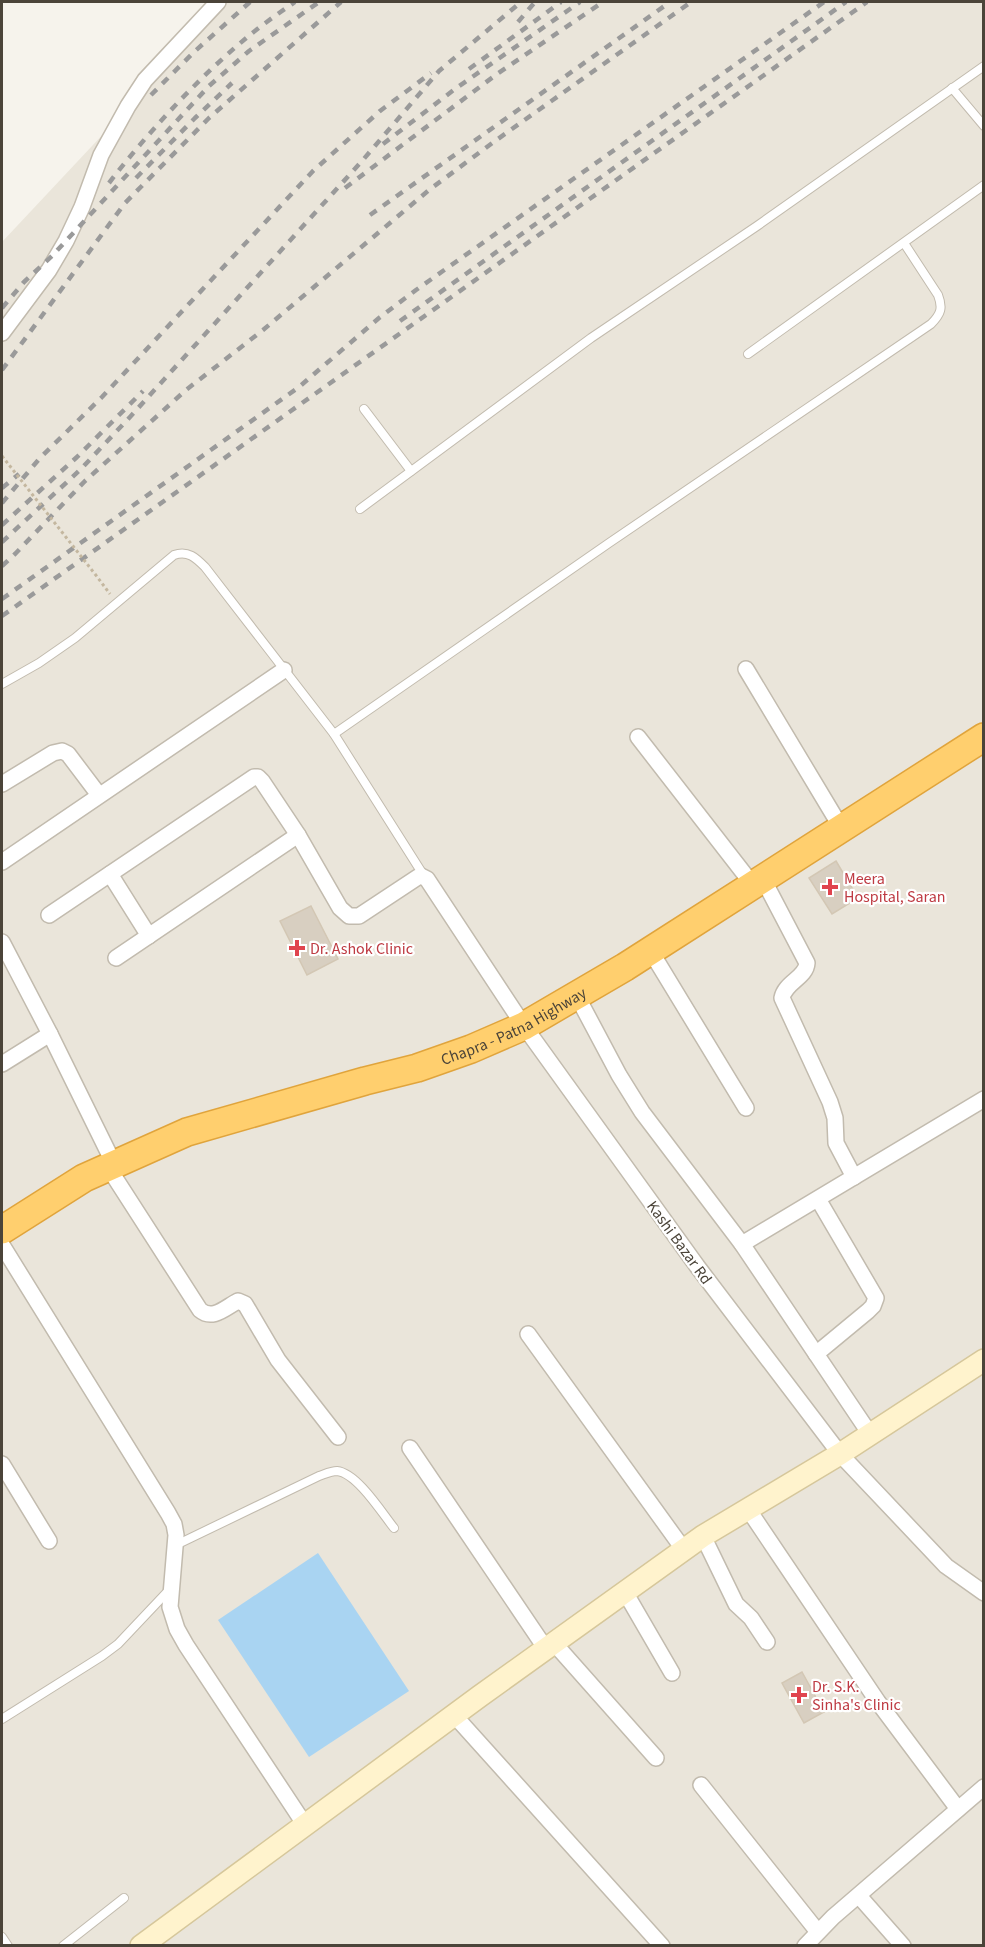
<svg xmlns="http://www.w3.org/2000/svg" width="985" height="1947" font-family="'Source Sans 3',sans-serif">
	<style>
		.residential { fill: #eae5da }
		.water { fill: #a9d4f2 }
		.building { fill: #d8cfc1; stroke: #d3c7b4; stroke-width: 1.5 }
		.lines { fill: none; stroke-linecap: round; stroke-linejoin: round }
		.lane-casing { stroke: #c2bbae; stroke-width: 10 }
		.street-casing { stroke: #c2bbae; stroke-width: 18 }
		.secondary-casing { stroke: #d6c79b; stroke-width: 24 }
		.highway-casing { stroke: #e0a43c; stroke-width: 30 }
		.path { stroke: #c4b79f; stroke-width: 3; stroke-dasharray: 3 3; stroke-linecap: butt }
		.lane { stroke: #fff; stroke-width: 8 }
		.street { stroke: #fff; stroke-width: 15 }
		.secondary { stroke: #fff3cd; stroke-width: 21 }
		.highway { stroke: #ffcf6e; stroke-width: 27 }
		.rail { stroke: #9a9a9a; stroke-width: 4.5; stroke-dasharray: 8 8; stroke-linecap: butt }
		.path-bridge { stroke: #c4b79f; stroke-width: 3; stroke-dasharray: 3 3; stroke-linecap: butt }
		.health-dot { fill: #e0444e; stroke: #fff; stroke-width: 2 }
		.labels { text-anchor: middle; stroke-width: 4.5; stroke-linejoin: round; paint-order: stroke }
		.health-label { font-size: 16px; fill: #be3a42; stroke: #fff; text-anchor: start }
		.street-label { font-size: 16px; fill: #4b4439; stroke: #fff }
	</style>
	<rect width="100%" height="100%" fill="#f6f3ec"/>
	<polygon class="residential" points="227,2 983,2 983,1945 2,1945 2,242"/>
	<polygon class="water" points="318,1553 409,1691 309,1757 218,1620"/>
	<g class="building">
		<polygon points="836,861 858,898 832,914 809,878"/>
		<polygon points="311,906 338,959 307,975 280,921"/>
		<polygon points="802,1672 824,1712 804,1723 782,1683"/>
	</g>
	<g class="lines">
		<g class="lane-casing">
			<g id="lane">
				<polyline points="952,88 984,126"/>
				<polyline points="748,354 984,185"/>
				<polyline points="364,409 411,471"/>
				<polyline points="360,509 591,338 757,226 984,66"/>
				<path d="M2,684L39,663L75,638L174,555C188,550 196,558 205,567L334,734L424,876"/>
				<path d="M334,734L609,543L931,324C941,314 943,308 938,295L904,243"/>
				<path d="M176,1545L319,1476C325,1474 331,1471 337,1471C357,1473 382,1513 394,1528"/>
				<polyline points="2,1719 102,1656 118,1644 170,1589"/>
				<polyline points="2,1937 8,1946"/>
				<polyline points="63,1946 124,1898"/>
			</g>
		</g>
		<g class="street-casing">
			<g id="street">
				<polyline points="2,333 49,270 66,241 82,207 101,155 128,106 145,80 218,2"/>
				<polyline points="746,669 842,829"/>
				<polyline points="638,737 753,885"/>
				<polyline points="2,784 53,753 62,751 68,754 99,795"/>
				<polyline points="2,862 284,670"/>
				<polyline points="110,874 149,936"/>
				<path d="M763,879L807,963C806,978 785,982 782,998L830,1102L835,1118L836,1143L854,1177"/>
				<polyline points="49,915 254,777 258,777 262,781 298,835 340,908 349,916 359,916 418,877 421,876 427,879 524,1026 697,1266 840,1454 946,1566 984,1593"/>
				<polyline points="2,942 50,1034 114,1164"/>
				<polyline points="650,950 746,1108"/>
				<polyline points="116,958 298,835"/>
				<polyline points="577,996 619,1075 642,1112 742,1244 870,1434"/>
				<polyline points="2,1064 50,1034"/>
				<path d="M108,1167L200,1310C213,1321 226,1307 238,1301L245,1304L278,1360L338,1437"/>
				<polyline points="742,1244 984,1099"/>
				<polyline points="2,1245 168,1513 174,1524 176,1535 170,1607 177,1629 186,1645 305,1825"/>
				<polyline points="528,1334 684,1550"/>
				<polyline points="816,1354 868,1311 873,1306 876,1298 818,1199"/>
				<polyline points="410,1448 546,1649"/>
				<polyline points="2,1464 49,1541"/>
				<polyline points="748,1509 878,1702 958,1809"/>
				<polyline points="703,1536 736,1604 751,1618 767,1642"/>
				<polyline points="625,1592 672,1673"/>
				<polyline points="554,1643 656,1758"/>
				<polyline points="454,1715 662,1946"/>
				<polyline points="701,1785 818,1932"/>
				<polyline points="859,1896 903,1946"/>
				<polyline points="805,1946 833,1917 984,1787"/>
			</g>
		</g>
		<g class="secondary-casing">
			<polyline id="secondary" points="141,1946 480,1696 703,1536 840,1454 984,1360"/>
		</g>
		<g class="highway-casing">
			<g id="highway">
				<path id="s1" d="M2,1230L84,1178L187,1132L365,1081L417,1068L471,1049L524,1026L625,967L984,737"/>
			</g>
		</g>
		<polyline class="path" points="95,574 110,594"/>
		<use href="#lane" class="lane"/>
		<use href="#street" class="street"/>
		<use href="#secondary" class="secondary"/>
		<use href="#highway" class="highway"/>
		<g class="rail">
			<polyline points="518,22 535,2"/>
			<polyline points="469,69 561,2"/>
			<polyline points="151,95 194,52 250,2"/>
			<polyline points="383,144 455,89 580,2"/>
			<polyline points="136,178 195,118 232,83"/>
			<path d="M109,183C149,131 200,76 251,34C265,23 280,12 295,2"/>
			<polyline points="345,188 497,74 603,2"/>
			<polyline points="370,215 670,2"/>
			<polyline points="2,308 24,282 52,256 209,86 249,51 319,2"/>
			<polyline points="400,321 846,2"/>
			<polyline points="2,370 125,203 209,118 341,2"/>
			<polyline points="2,488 19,474"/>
			<polyline points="2,503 40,458 102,397 313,171 380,111 431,73"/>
			<polyline points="2,525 77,457 143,391"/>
			<polyline points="2,542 80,470 130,417 362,161 439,71 521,2"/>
			<polyline points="2,566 15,554 85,481 186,390 263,330 429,190 495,141 691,2"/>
			<polyline points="2,599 299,387 379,318 416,290 824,2"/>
			<polyline points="2,616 867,2"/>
		</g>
		<polyline class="path-bridge" points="2,456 95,574"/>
	</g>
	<g class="health-dot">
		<path d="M827 878h6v6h6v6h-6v6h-6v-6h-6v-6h6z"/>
		<path d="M294 939h6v6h6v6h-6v6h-6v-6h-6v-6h6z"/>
		<path d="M796 1686h6v6h6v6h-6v6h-6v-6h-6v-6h6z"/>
	</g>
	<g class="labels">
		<g class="health-label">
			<text x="844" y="884">Meera<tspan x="844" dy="18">Hospital, Saran</tspan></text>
			<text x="310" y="954">Dr. Ashok Clinic</text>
			<text x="812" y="1692">Dr. S.K.<tspan x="812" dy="18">Sinha's Clinic</tspan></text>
		</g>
		<g class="street-label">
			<text dy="6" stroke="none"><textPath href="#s1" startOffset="554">Chapra - Patna Highway</textPath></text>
			<text transform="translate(680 1242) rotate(54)" y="6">Kashi Bazar Rd</text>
		</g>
	</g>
	<rect width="985" height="1947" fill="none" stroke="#4b4439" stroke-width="6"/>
</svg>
